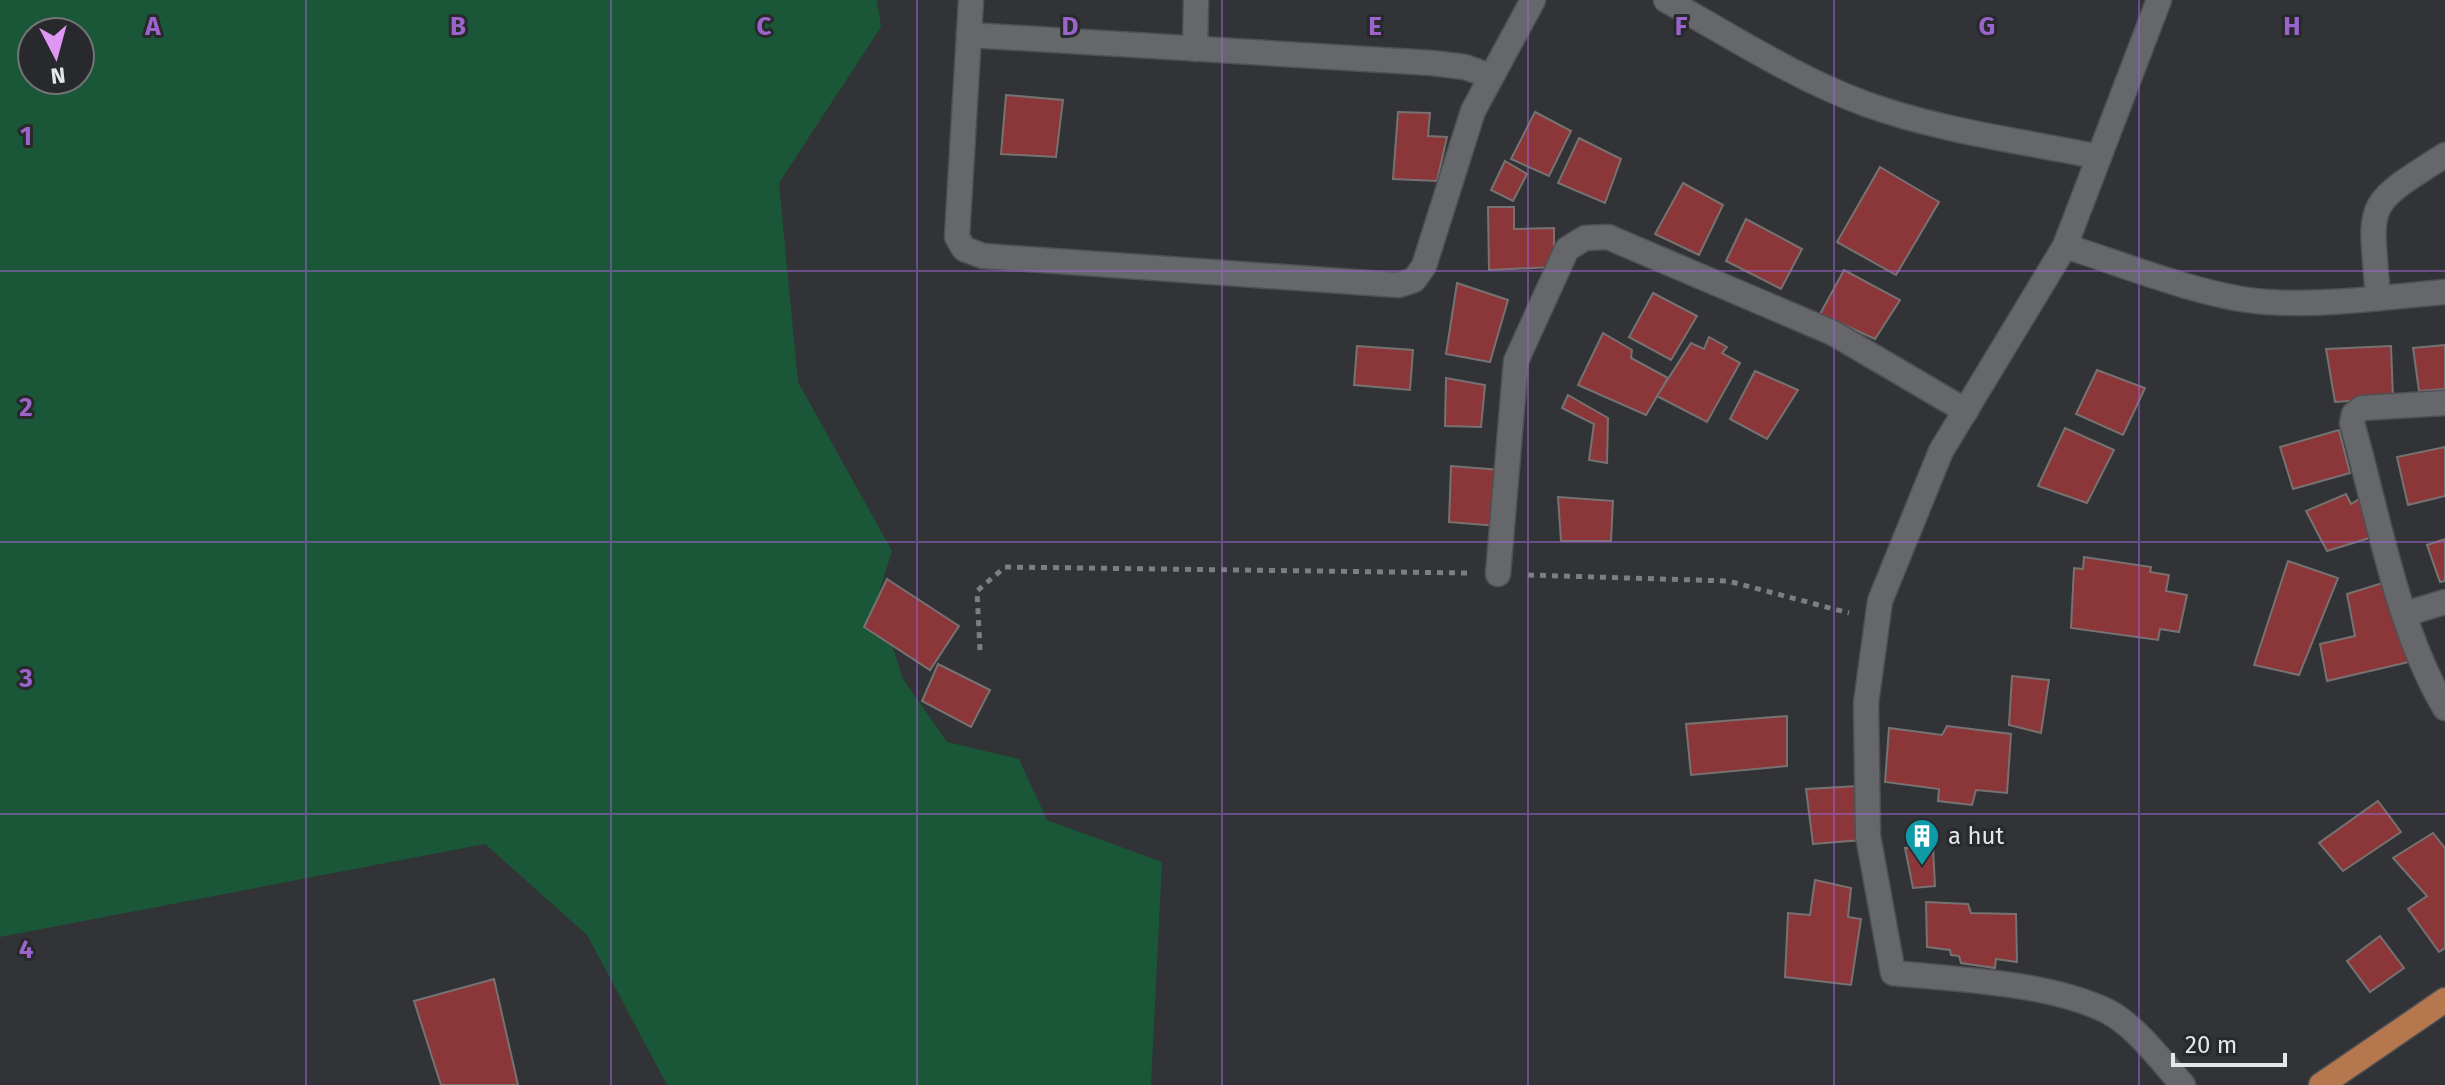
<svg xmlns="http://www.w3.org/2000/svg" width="2445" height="1085" font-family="'Fira Sans',sans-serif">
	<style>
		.green { fill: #1a5638; fill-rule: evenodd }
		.building { fill: #8b373a; stroke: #777272; stroke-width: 2 }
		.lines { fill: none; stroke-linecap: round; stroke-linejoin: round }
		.minor-casing { stroke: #4e5053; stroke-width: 27 }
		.major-casing { stroke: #4e5053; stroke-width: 27 }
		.path { stroke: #7c7e81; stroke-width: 5; stroke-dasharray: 6 6; stroke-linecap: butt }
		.minor { stroke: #66676b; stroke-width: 24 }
		.major { stroke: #b5774e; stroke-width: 24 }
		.grid { fill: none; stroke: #9a64cb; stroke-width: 2; stroke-opacity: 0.55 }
		.labels { text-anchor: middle; stroke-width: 6; stroke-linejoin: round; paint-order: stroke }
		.poi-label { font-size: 24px; fill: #e4e6e8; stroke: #27292c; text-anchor: start }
		.grid-label { font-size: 26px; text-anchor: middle; font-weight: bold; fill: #9a64cb; stroke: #27292c; stroke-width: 6; stroke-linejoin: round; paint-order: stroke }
	</style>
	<rect width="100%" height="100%" fill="#313336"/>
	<path class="green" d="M0,0H877L881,27L779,183L798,382L892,551L877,599L903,679L947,742L1019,759L1047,820L1162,862L1151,1085H667L587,935L485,844L0,937ZM32,32H80V80H32Z"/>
	<g class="building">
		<polygon points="1006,95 1063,100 1056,157 1001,154"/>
		<polygon points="1398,112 1430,113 1428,136 1447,137 1437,181 1393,179"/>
		<polygon points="1535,112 1571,131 1549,176 1511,159"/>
		<polygon points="1579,138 1621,159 1605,203 1558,183"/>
		<polygon points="1505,161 1527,174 1513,201 1491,190"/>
		<polygon points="1880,167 1939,202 1896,275 1837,242"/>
		<polygon points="1683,183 1723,205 1699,255 1655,234"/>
		<polygon points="1488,207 1514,207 1514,229 1554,228 1554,267 1489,270"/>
		<polygon points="1746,219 1802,249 1781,289 1726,261"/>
		<polygon points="1844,270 1900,300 1875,339 1820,314"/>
		<polygon points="1457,283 1508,300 1490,362 1446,354"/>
		<polygon points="1653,293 1697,316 1671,360 1629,337"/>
		<polygon points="1603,333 1632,350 1631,358 1668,378 1646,415 1578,385"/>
		<polygon points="1709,337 1727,347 1722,353 1740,363 1707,422 1657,396 1691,343 1704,349"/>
		<polygon points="2445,345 2445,389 2419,391 2413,348"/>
		<polygon points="1357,346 1413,350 1410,390 1354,385"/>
		<polygon points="2391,346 2393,398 2335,402 2326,349"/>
		<polygon points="2097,370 2145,388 2123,435 2076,414"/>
		<polygon points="1755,371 1798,390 1767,439 1730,419"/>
		<polygon points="1446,378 1485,385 1481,427 1445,426"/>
		<polygon points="1568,395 1608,418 1607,463 1589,460 1594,424 1562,408"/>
		<polygon points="2065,428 2114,450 2087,503 2038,486"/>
		<polygon points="2339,430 2350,473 2293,489 2280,447"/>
		<polygon points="2445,447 2445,496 2408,505 2397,457"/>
		<polygon points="1451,466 1501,470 1498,526 1449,522"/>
		<polygon points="2346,494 2351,504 2361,498 2376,536 2327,551 2306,511"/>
		<polygon points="1558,497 1613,501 1611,541 1561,541"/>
		<polygon points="2445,539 2445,581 2440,582 2427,545"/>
		<polygon points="2084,557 2151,567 2150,572 2169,575 2166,591 2187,595 2179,632 2160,629 2158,640 2071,628 2074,568 2083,569"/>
		<polygon points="2288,561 2338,578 2299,675 2254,665"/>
		<polygon points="887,579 959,626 930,670 864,627"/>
		<polygon points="2389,581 2413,661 2327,681 2320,644 2355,636 2347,594"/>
		<polygon points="938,664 990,690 971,727 922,701"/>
		<polygon points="2012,676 2049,680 2041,733 2009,725"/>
		<polygon points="1787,716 1787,766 1691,775 1686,724"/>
		<polygon points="1947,726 2011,734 2007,793 1976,790 1972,805 1938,801 1939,789 1885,782 1889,728 1942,735"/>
		<polygon points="1858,786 1862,840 1813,844 1806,789"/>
		<polygon points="2378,801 2401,832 2343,871 2319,843"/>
		<polygon points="2433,833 2445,848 2445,948 2439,952 2408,909 2427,896 2393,858"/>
		<polygon points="1933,847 1935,886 1913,888 1905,848"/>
		<polygon points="1815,880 1851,888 1848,917 1861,919 1851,985 1785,977 1788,913 1810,915"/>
		<polygon points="1926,902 1968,904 1971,913 2016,914 2017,962 1996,959 1995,968 1961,963 1959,956 1951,955 1950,950 1927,947"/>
		<polygon points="2380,936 2404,968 2370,992 2347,961"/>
		<polygon points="494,979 518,1085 441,1085 414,1001"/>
	</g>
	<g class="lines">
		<g class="minor-casing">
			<g id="minor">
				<polyline points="971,0 957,237 964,249 983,256 1398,285 1414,280 1424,266 1473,111 1533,0"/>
				<path d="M1666,0C1731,36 1797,79 1866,104C1940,131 2022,141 2099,157"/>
				<path d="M2159,0L2065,246L1941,451L1880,601L1866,703L1868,836L1893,973C1959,980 2047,982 2107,1011C2136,1026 2161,1061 2183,1085"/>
				<polyline points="969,35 1432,63 1465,67 1490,76"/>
				<polyline points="1195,49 1196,0"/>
				<path d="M2065,246C2125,265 2205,298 2267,302C2326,306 2386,297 2445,292"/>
				<path d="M2378,298C2371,201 2361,208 2445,155"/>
				<path d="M2445,403L2362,408L2354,414L2352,423C2378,514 2397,628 2445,708"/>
				<polyline points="1498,574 1516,361 1567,249 1585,238 1608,237 1833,333 1966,411"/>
				<polyline points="2405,614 2445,602"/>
			</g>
		</g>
		<g class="major-casing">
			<polyline id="major" points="2321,1085 2445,1000"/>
		</g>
		<g class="path">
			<polyline points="1528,575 1728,581 1849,613"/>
			<polyline points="980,650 977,591 1005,567 1470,573"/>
		</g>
		<use href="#minor" class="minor"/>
		<use href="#major" class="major"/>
	</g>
	<path class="grid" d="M306,0V1085M611,0V1085M917,0V1085M1222,0V1085M1528,0V1085M1834,0V1085M2139,0V1085M0,271H2445M0,542H2445M0,814H2445"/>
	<defs>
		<g id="building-pin" transform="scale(1.8)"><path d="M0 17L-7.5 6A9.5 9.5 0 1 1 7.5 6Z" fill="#0f9aa8" stroke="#27292c"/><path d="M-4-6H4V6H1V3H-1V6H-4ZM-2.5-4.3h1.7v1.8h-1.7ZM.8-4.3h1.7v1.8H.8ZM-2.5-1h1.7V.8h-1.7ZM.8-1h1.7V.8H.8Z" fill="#fff"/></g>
	</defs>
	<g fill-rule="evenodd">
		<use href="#building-pin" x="1922" y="836"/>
	</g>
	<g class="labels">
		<g class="poi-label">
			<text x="1948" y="844">a hut</text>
		</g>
	</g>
	<g class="grid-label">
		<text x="153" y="35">A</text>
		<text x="458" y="35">B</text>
		<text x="764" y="35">C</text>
		<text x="1070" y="35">D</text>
		<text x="1375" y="35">E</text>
		<text x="1681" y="35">F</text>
		<text x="1987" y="35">G</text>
		<text x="2292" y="35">H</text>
		<text x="26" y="145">1</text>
		<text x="26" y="416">2</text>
		<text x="26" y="687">3</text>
		<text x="26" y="958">4</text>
	</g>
	<g transform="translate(56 56) rotate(174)"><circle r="38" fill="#27292c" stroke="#737577" stroke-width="2"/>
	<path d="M0-6L14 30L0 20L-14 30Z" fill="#de98f3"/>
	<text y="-12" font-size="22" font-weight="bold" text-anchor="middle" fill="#e4e6e8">N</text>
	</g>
	<path d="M2173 1053v12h112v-12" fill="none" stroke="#e4e6e8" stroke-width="4"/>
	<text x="2185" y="1053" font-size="24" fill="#e4e6e8" stroke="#27292c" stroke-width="6" paint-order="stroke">20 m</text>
</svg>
